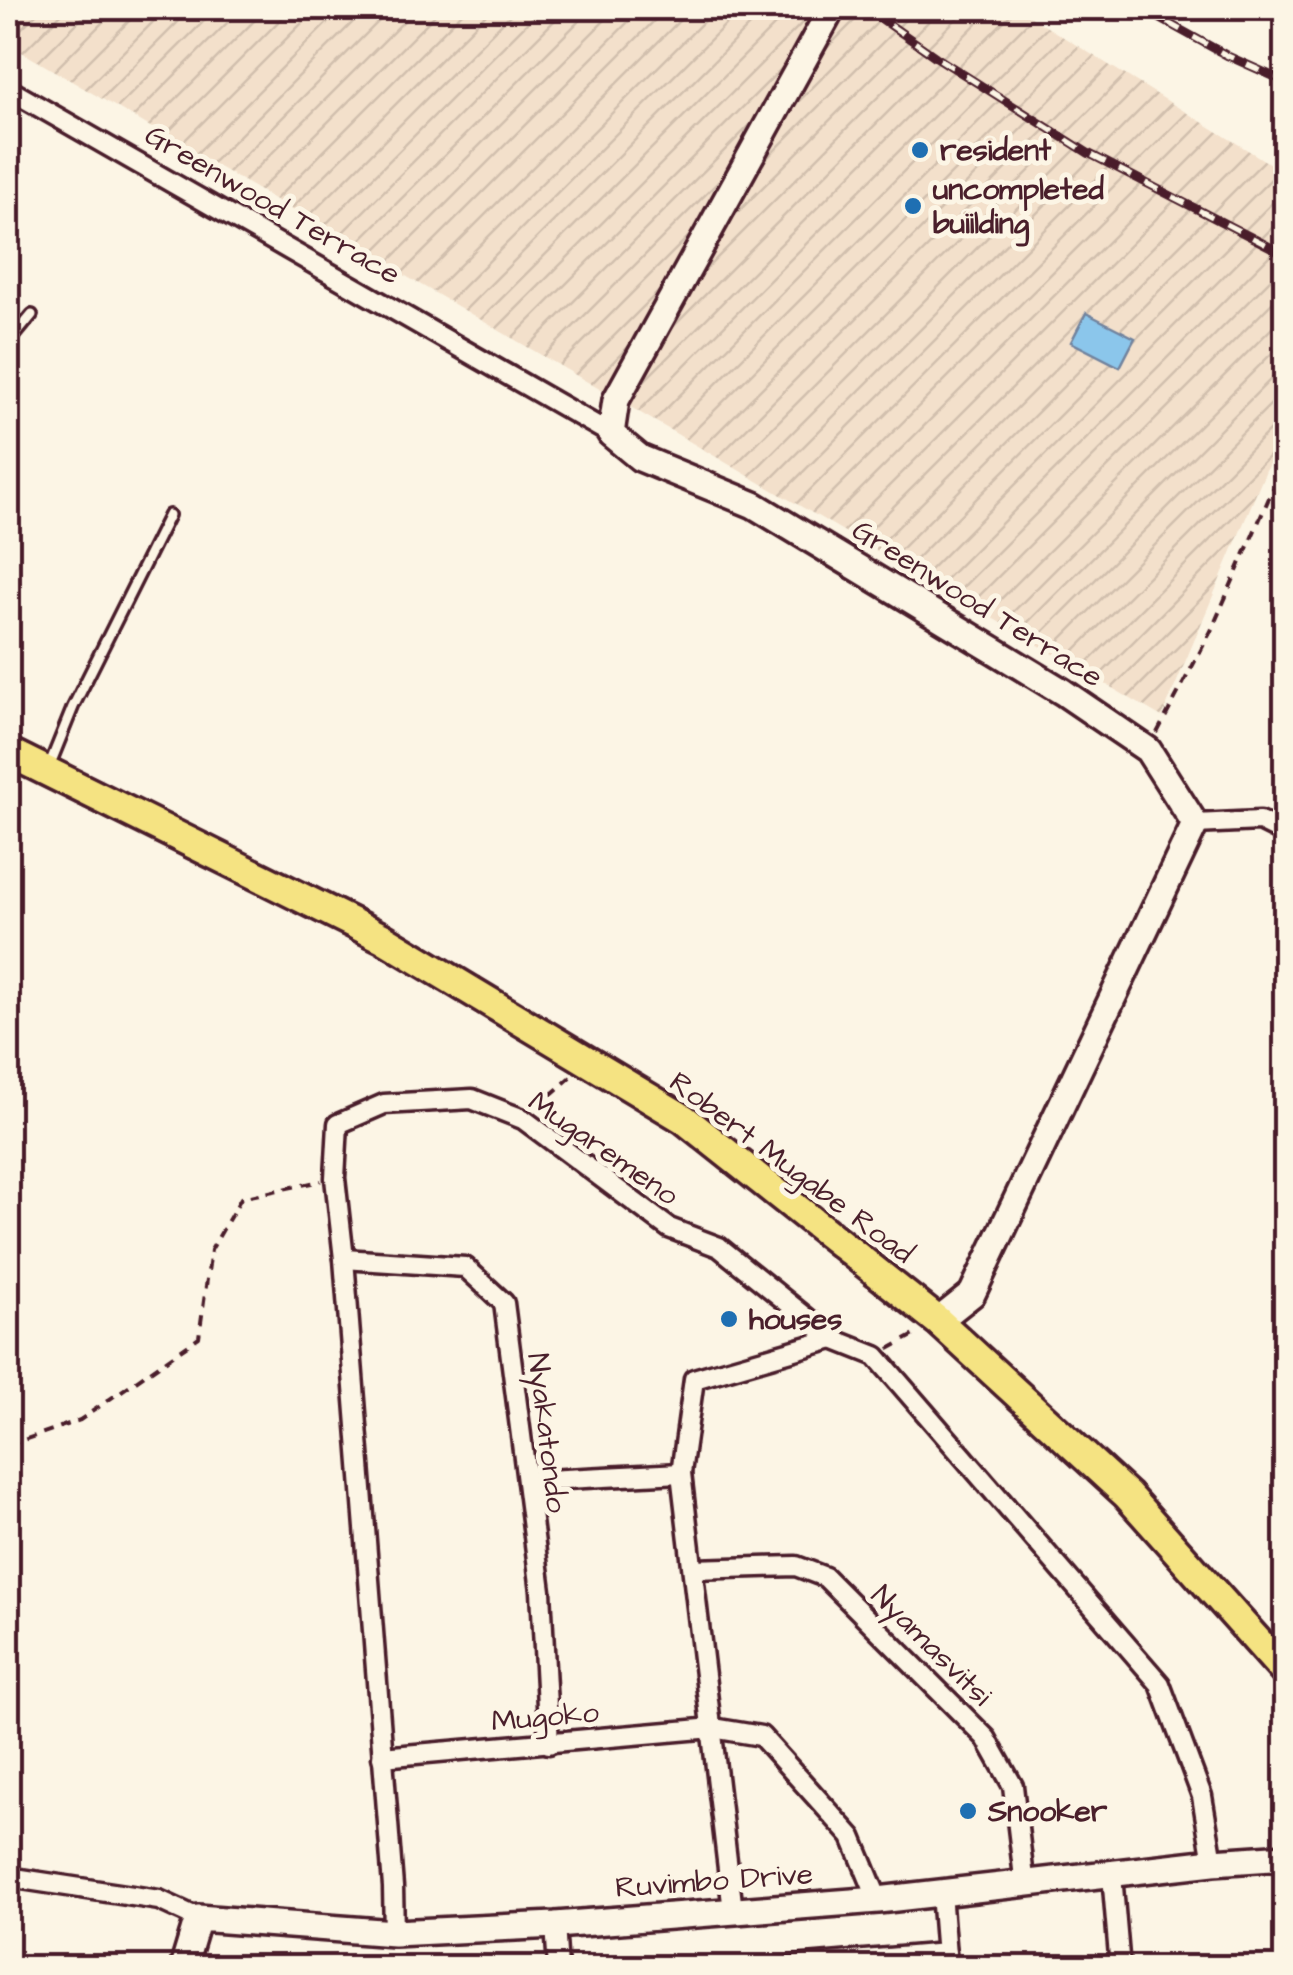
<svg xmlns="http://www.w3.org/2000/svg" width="1293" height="1975" font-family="'Architects Daughter',sans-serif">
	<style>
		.industrial { fill: url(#industrial-furrows) }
		.water { fill: #8bc6eb; stroke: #71839e; stroke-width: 2.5 }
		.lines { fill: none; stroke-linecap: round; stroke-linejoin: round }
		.lane-casing { stroke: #4a1f2b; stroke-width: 16 }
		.street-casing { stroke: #4a1f2b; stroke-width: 25 }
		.secondary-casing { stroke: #4a1f2b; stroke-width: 32 }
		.primary-casing { stroke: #4a1f2b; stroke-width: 35 }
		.path { stroke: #4a1f2b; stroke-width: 4; stroke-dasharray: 10 8; stroke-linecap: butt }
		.lane { stroke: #fcf5e5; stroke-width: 9 }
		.street { stroke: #fcf5e5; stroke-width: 18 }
		.secondary { stroke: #fcf5e5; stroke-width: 25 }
		.primary { stroke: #f5e382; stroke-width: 28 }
		.rail-casing { stroke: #4a1f2b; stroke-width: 9 }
		.rail { stroke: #fcf5e5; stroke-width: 5; stroke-dasharray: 15; stroke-linecap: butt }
		.poi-dot { fill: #1f6fb2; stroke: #fcf5e5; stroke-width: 4 }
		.labels { text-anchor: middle; stroke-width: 10; stroke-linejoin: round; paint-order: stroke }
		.poi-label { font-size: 30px; font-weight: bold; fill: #4a1f2b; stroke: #fcf5e5; text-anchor: start }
		.street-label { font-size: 30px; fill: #4a1f2b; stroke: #fcf5e5 }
	</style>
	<defs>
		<pattern id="industrial-furrows" width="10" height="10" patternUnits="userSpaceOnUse" patternTransform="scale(2.5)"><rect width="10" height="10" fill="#f3e0cb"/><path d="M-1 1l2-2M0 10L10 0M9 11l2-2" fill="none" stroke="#d2c0ae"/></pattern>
	</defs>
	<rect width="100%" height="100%" fill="#fcf5e5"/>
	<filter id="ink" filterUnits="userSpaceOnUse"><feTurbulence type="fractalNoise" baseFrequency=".01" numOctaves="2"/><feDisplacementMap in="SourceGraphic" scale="20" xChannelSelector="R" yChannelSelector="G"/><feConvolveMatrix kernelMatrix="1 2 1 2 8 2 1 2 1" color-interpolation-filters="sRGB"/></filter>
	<g filter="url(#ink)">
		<polygon class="industrial" points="8,8 1016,8 1285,173 1285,425 1162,717 8,44"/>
		<polygon class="water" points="1086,313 1135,338 1120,367 1071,342"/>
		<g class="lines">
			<g class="lane-casing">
				<g id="lane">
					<polyline points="8,344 32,315"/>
					<polyline points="48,769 73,707 169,515"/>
				</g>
			</g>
			<g class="street-casing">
				<g id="street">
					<polyline points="8,89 611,434"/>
					<polyline points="1195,824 1260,821 1286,834"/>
					<polyline points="344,1259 465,1267 504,1303 541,1591 549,1744"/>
					<polyline points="527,1481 681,1473"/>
					<polyline points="693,1569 796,1566 825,1577 986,1738 1013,1786 1025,1886"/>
					<polyline points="382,1757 713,1728 761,1736 852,1837 878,1900"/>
					<polyline points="1112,1875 1120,1968"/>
					<polyline points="8,1877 159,1900 198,1918"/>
					<polyline points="941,1893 947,1968"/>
					<polyline points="733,1911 681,1473 694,1379 833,1339"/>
					<polyline points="555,1925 558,1968"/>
					<polyline points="394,1933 393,1887 344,1259 335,1178 338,1124 384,1104 472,1099 523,1119 669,1228 719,1247 833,1339 876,1356 1160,1684 1202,1796 1213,1862"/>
					<polyline points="771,1968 946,1953"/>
				</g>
			</g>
			<g class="secondary-casing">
				<g id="secondary">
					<polyline points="832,8 616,400 611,434 640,458 754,505 1063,692 1148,750 1195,824 972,1294 938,1321"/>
					<polyline points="183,1968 198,1918 394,1933 555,1925 878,1900 1213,1862 1286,1857"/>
				</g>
			</g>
			<g class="primary-casing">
				<polyline id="primary" points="8,752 383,938 684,1119 938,1321 1127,1495 1286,1673"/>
			</g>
			<g class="path">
				<polyline points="1157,733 1211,631 1286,459"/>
				<polyline points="537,1107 571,1077"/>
				<polyline points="889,1349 916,1334"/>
				<polyline points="8,1444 15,1443 80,1420 199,1337 211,1250 241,1198 321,1181"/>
			</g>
			<use href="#lane" class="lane"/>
			<use href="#street" class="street"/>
			<use href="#secondary" class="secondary"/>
			<use href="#primary" class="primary"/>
			<g class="rail-casing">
				<g id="rail">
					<polyline points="866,8 936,57 1088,153 1286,255"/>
					<polyline points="1141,8 1228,56 1286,82"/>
				</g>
			</g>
			<use href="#rail" class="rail"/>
		</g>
	</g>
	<g class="poi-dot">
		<circle cx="920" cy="150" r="10"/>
		<circle cx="913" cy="206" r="10"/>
		<circle cx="729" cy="1319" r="10"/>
		<circle cx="968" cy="1811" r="10"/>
	</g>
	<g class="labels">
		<g class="poi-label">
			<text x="940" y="160">resident</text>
			<text x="933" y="199">uncompleted<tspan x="933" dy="34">buiilding</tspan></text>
			<text x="749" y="1329">houses</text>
			<text x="988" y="1821">Snooker</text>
		</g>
		<g class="street-label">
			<text transform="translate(273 204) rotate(30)" y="10">Greenwood Terrace</text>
			<text transform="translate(978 603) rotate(32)" y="10">Greenwood Terrace</text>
			<text transform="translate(604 1148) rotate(35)" y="10">Mugaremeno</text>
			<text transform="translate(792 1167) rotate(37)" y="10">Robert Mugabe Road</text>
			<text transform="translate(548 1433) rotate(83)" y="10">Nyakatondo</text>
			<text transform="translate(932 1645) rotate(45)" y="10">Nyamasvitsi</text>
			<text transform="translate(545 1716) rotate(-5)" y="10">Mugoko</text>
			<text transform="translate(714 1880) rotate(-4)" y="10">Ruvimbo Drive</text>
		</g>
	</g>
	<rect width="1293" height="1975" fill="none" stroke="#fcf5e5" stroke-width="40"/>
	<rect x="20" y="20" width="1253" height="1935" fill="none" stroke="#4a1f2b" stroke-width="4" filter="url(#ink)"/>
</svg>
